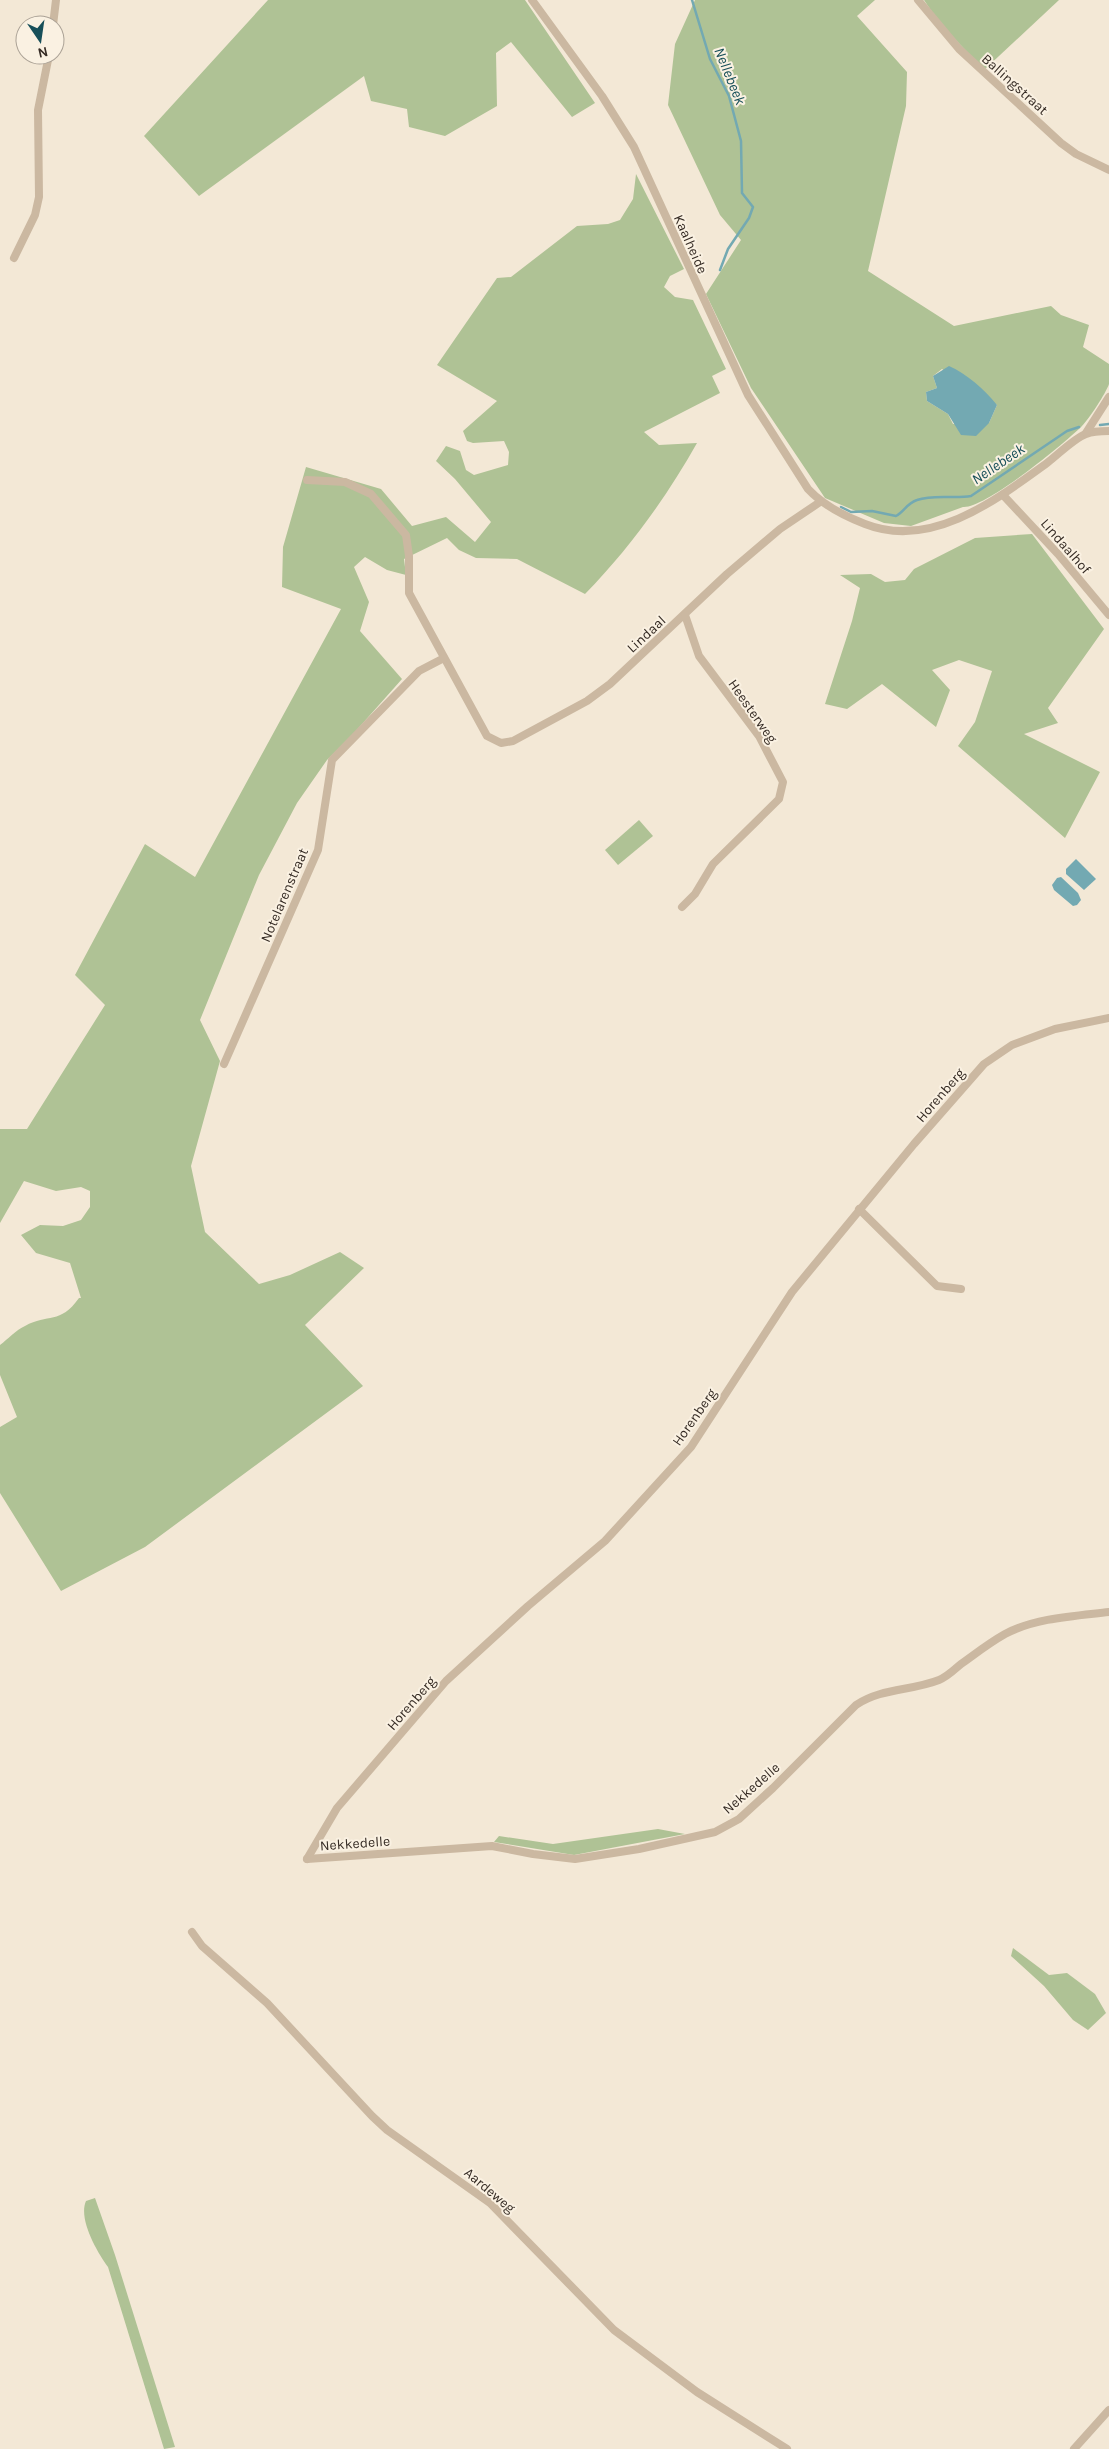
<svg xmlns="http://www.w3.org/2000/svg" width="1109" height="2449" font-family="Karla,sans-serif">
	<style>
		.green { fill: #afc295; fill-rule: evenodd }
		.water { fill: #73a9b2 }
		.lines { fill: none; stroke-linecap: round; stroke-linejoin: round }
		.stream { stroke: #73a9b2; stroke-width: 2.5 }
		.minor { stroke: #cbb8a1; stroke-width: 8 }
		.labels { text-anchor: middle; stroke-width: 4; stroke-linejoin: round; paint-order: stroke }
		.street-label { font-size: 14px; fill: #352b24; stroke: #faf1e2 }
		.water-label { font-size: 15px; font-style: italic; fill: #174f59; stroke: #faf1e2 }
	</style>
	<rect width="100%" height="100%" fill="#f3e8d6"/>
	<g class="green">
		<polygon points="268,0 525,0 595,103 572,117 511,42 496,53 497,106 445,136 409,127 407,109 371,101 364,76 199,196 144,136"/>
		<path d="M695,0H875L857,16L907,72L906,106L868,271L954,326L1051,306L1061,315L1089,325L1083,347L1109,364C1109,370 1109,378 1109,384C1106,393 1089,419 1082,426C1065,443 985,509 963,507L911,526L884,523L825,498L751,388L706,294L741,240L720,215L668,105L675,44ZM942,369L997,405L989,423L953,424L948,414L927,401L926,392L937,388L933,376Z"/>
		<polygon points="924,0 1059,0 984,70 938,21"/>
		<path d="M636,174L684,269L670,276L664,287L675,297L693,300L726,369L712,376L720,393L644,432L659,445L697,443C666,498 629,549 585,594L517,559L476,558L459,550L447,538L404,559L406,575L387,570L365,557L354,567L369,602L360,631L402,679L355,732L327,760L297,803L259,875L200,1020L220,1061L191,1166L205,1232L259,1284L290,1275L340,1252L364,1268L305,1325L363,1386L145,1547L61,1591L0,1493V1427L17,1417L0,1375V1345C8,1339 16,1330 25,1326C48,1313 60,1325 79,1298H81L70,1263L36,1253L21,1235L40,1225L63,1226L81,1220L90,1207V1191L81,1187L56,1191L24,1181L0,1223V1129H27L105,1005L75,975L145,844L195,877L341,609L282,587L283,547L306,467L381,489L412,526L446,517L475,542L491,522L455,479L436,461L446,446L460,451L466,470L474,475L508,465L509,452L504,441L473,443L467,441L463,431L497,401L437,365L497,278L511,277L577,226L608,224L620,220L633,199Z"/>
		<polygon points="1032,534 1104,629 1048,708 1058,723 1024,734 1100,772 1065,838 958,746 975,722 992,671 959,660 932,670 950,690 936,727 882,684 847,709 825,704 852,621 860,588 840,575 871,574 885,582 905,580 914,569 975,538"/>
		<polygon points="639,820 653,836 618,865 605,850"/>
		<polygon points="658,1829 685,1834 574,1855 494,1842 499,1836 553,1844"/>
		<polygon points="1013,1948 1049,1975 1067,1973 1095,1994 1106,2013 1088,2030 1073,2020 1044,1986 1011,1956"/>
		<path d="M95,2198L115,2255L175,2447L164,2449L108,2267C97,2252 78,2219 86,2201Z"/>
	</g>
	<g class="water">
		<path d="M949,366C967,374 984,389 997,405L989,423L976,436L961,435L948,414L927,401L926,392L937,388L933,376Z"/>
		<polygon points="1076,859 1096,879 1084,890 1066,874 1066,869"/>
		<polygon points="1061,877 1078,893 1081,900 1077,905 1073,906 1054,890 1052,885 1057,878"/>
	</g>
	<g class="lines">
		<g class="stream">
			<polyline points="692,0 710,59 729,96 741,141 742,193 753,207 749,218 728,249 720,270"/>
			<polyline points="1100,425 1109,424"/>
			<path d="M841,507L851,512L872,511L896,516C904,512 907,503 917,500C934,494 954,499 971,496L1067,431L1079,427"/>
		</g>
		<g class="minor">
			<path d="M532,0L602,96L634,147L748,395L808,489C824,506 844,516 865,524C931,550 996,500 1047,463C1059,454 1073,439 1086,434C1093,431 1102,431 1109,431"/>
			<polyline points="918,0 959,49 1061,143 1076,154 1109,170"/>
			<polyline points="53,25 56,0"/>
			<polyline points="14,258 35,215 39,197 38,110 49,55"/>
			<polyline points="1086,433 1109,397"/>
			<polyline points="307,480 345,482 371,494 406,535 409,556 409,593 487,736 501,743 513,741 587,701 610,684 727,574 780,529 820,502"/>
			<polyline points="1003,495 1058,554 1109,615"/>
			<polyline points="682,907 695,894 713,864 779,799 783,782 759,736 699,656 685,615"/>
			<polyline points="224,1064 318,850 332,760 419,671 444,658"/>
			<polyline points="859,1209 937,1286 961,1289"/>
			<polyline points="307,1859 337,1808 446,1681 528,1606 605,1541 691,1447 792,1292 914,1144 984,1064 1012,1045 1055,1029 1109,1018"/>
			<path d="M307,1859L492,1846L533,1854L575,1859L639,1849L715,1832L739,1819L773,1788L856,1705C881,1688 911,1691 939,1680C947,1677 954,1670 961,1664C975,1654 989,1643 1005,1634C1035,1618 1075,1616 1109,1612"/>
			<polyline points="192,1932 202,1946 267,2003 372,2116 387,2130 490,2203 614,2330 697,2392 787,2449"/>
			<polyline points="1074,2449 1109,2410"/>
		</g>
	</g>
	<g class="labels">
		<g class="street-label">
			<text transform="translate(1015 84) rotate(42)" y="5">Ballingstraat</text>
			<text transform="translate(691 244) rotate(66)" y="5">Kaalheide</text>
			<text transform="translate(1066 546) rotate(49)" y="5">Lindaalhof</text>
			<text transform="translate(646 634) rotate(-43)" y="5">Lindaal</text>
			<text transform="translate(753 711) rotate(55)" y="5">Heesterweg</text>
			<text transform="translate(284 895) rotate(-67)" y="5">Notelarenstraat</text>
			<text transform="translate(940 1095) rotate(-49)" y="5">Horenberg</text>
			<text transform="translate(694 1417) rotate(-55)" y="5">Horenberg</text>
			<text transform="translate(411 1703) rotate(-49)" y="5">Horenberg</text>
			<text transform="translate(751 1788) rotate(-41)" y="5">Nekkedelle</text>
			<text transform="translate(355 1843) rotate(-4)" y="5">Nekkedelle</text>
			<text transform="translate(490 2190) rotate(40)" y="5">Aardeweg</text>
		</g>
		<g class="water-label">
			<text transform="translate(730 76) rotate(68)" y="5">Nellebeek</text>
			<text transform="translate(998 464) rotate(-34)" y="5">Nellebeek</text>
		</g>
	</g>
	<g transform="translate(40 40) rotate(167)"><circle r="24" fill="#faf1e2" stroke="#aba296"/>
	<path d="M0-4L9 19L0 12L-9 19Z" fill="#174f59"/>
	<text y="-8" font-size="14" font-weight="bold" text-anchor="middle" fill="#352b24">N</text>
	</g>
</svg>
